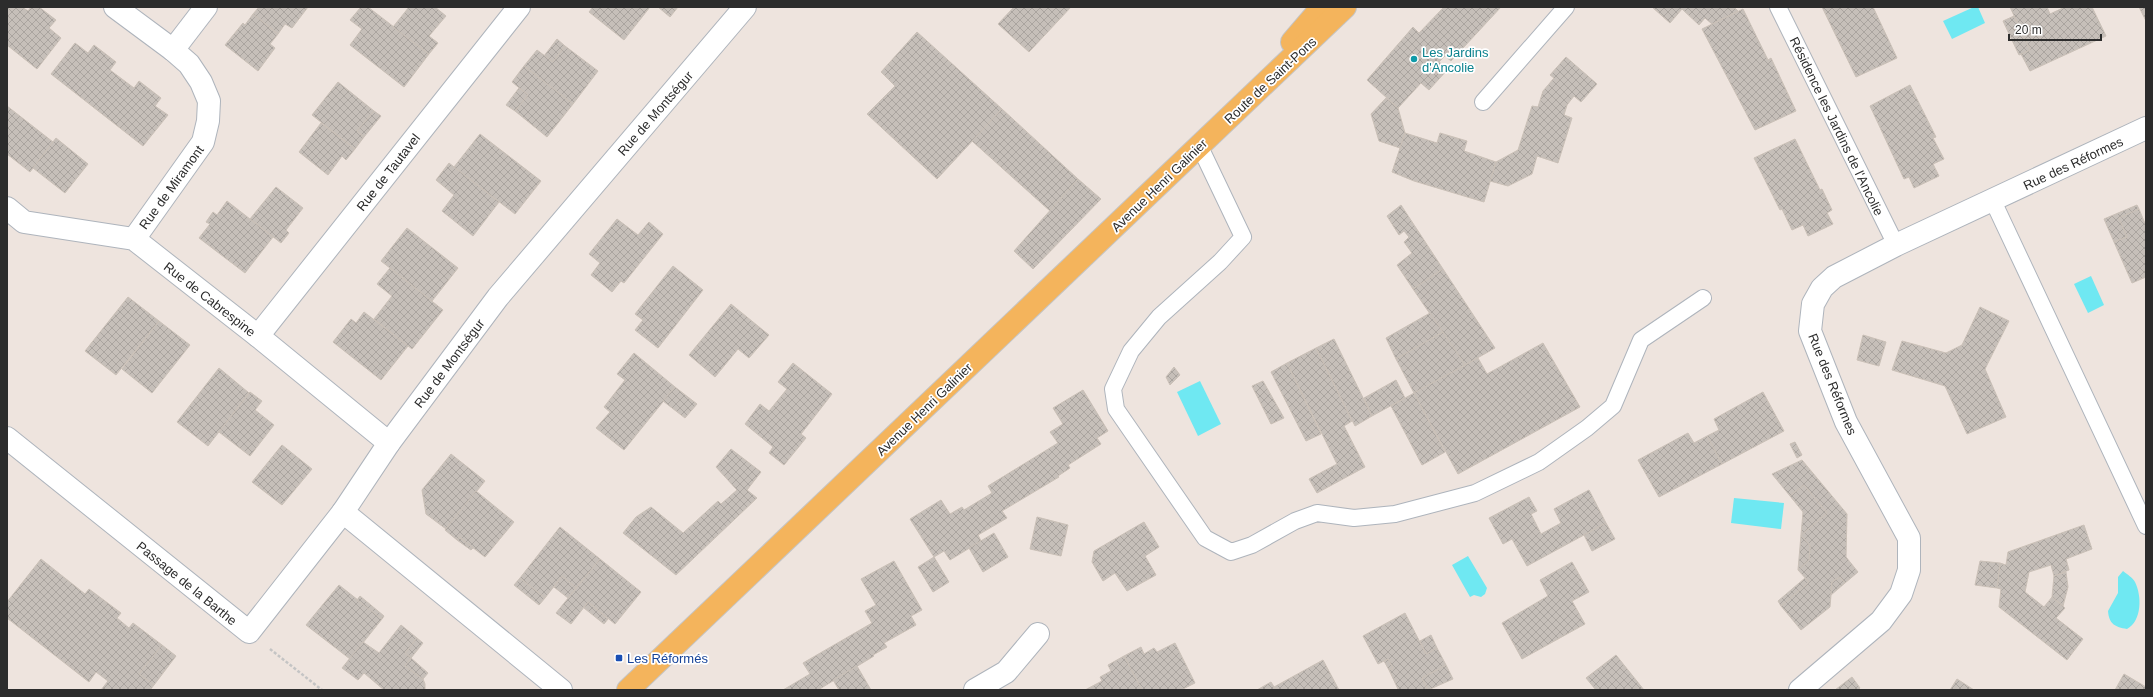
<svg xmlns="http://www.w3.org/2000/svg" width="2153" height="697" font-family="Helvetica,sans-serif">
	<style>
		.water { fill: #6fe8f2 }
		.building { fill: url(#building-cross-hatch); stroke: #cac0b7 }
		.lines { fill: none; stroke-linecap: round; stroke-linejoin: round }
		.lane-casing { stroke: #aeb4bc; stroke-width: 18 }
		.street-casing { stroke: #aeb4bc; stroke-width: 24 }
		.primary-casing { stroke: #c4c4c4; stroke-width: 24 }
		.path { stroke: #c4c4c4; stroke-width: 2.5; stroke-dasharray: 3 2; stroke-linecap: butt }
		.lane { stroke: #fff; stroke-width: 16 }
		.street { stroke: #fff; stroke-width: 22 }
		.primary { stroke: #f4b45c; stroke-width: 22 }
		.culture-dot { fill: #0f9aa8; stroke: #fff; stroke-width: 1.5 }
		.transit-dot { fill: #1a4fb4; stroke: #fff; stroke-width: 1.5 }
		.labels { text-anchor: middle; stroke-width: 3.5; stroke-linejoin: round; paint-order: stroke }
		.culture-label { font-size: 13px; fill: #0d838f; stroke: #fff; text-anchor: start }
		.street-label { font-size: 13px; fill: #2c2c2c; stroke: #fff }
		.transit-label { font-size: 13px; fill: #164399; stroke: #fff; text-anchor: start }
	</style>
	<defs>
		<pattern id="building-cross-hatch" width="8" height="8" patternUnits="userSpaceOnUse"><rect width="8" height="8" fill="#c6bfb9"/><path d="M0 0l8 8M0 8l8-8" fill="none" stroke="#aaa49f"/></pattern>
	</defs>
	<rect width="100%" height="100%" fill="#eee4de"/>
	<g class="water">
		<polygon points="1974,7 1978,7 1985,23 1952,39 1943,21"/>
		<polygon points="2091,276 2104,305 2088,313 2074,284"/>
		<polygon points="1200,381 1221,424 1198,436 1177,392"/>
		<polygon points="1734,498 1784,503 1781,529 1731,523"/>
		<polygon points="1468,556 1487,588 1485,594 1481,597 1474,595 1470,597 1452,565"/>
		<path d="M2123,571C2127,574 2133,578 2135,582C2142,596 2142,621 2127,629C2115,627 2109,624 2108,611L2118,593V577Z"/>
	</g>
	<g class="building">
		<polygon points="7,7 22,7 28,11 31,7 39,7 56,20 49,28 61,38 37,69 7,45"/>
		<polygon points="259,7 308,7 292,28 285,24 278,34 253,14"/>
		<polygon points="361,7 368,7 429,54 404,87 350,45 362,29 350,20"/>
		<polygon points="409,7 435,7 446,16 429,36 438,43 429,54 393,27"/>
		<polygon points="593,7 650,7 624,40 589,12"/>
		<polygon points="658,7 678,7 670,17"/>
		<polygon points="1014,7 1071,7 1029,52 998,24"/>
		<polygon points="1444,7 1501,7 1451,61 1445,56 1439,62 1448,69 1429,90 1421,83 1398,108 1367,80 1413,27 1419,33"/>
		<polygon points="1652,7 1734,7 1738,11 1712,24 1705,18 1699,25 1682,9 1670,23"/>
		<polygon points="1822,7 1873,7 1897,58 1856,77"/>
		<polygon points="2010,7 2047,7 2050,14 2065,7 2092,7 2106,36 2030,71 2021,54 2030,50"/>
		<polygon points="2139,7 2146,7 2146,21"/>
		<polygon points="1743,9 1768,60 1771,58 1796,111 1755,130 1702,29"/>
		<polygon points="253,14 278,34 270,44 275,48 258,71 225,45 243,23 245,25"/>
		<polygon points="2014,16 2030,50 2019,55 2003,21"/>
		<polygon points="917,32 1002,109 937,179 867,114 895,86 881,72"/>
		<polygon points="557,39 565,46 553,62 544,56"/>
		<polygon points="75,43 88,53 94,45 116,62 110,70 134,88 139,81 161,98 155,106 168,115 143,146 51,74"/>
		<polygon points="565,46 598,71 573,104 524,66 537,50 553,62"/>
		<polygon points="1566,57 1597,84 1581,102 1574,96 1567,105 1564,115 1572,118 1558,163 1537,156 1532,174 1508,186 1490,181 1496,162 1518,150 1532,106 1538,107 1543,91 1554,78 1550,75"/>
		<polygon points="524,66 573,104 547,137 515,111 528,95 512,82"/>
		<polygon points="338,82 374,111 357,131 364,137 355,149 312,115"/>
		<polygon points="1910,85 1936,137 1933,138 1944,159 1933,164 1939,176 1914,188 1909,177 1904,179 1870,106"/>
		<polygon points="519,88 528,95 515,111 506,105"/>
		<polygon points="1386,98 1398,108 1405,133 1400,148 1379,141 1371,114"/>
		<polygon points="7,106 53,142 30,172 7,154"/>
		<polygon points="1002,109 1078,179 1050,211 972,141"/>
		<polygon points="374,111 381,116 364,137 357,131"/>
		<polygon points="321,123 355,149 346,160 342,156 328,175 299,152"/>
		<polygon points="1405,133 1437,143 1440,133 1467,141 1464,151 1496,162 1484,202 1414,181 1392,172"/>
		<polygon points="480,134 541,181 515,214 454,167"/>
		<polygon points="56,138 88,164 65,193 33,168"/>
		<polygon points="1795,139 1820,190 1822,189 1832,210 1827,213 1833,224 1808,236 1803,225 1792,230 1782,209 1780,210 1754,158"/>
		<polygon points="449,163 499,202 473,236 442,211 454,195 436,180"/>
		<polygon points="1078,179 1101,199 1033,269 1014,251"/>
		<polygon points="276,187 303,208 286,230 289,233 281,243 250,219"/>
		<polygon points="227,201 273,237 245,273 199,238 210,224 206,222 213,212 217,215"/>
		<polygon points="1401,205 1443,269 1413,289 1397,265 1412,253 1404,242 1409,237 1404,231 1399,235 1387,216"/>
		<polygon points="2137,205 2139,209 2119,218 2127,237 2114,242 2104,219"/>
		<polygon points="2139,209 2146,226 2146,277 2132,283 2114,242 2127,237 2119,218"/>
		<polygon points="617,219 638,235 649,222 663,234 624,283 621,281 612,292 591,275 600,263 589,254"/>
		<polygon points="407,228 458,268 432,301 381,261"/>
		<polygon points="673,266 703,290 658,348 635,330 643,320 635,314"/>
		<polygon points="390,268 443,310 412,349 374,319 392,296 377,284"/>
		<polygon points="1443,269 1495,348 1465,365 1413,289"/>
		<polygon points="128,297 159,321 116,375 85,351"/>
		<polygon points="731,304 769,335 749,358 738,349 715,377 689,355"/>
		<polygon points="1980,307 2009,321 1985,369 2006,417 1967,434 1945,386 1892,370 1902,341 1946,353 1962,345"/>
		<polygon points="364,312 408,346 381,380 333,342 351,319 356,323"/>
		<polygon points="1430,313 1443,332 1396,359 1386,338"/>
		<polygon points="159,321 190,345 152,393 122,369"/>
		<polygon points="1443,332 1465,365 1414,393 1396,359"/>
		<polygon points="1863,335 1886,342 1879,366 1857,360"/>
		<polygon points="1334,339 1372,416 1355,426 1316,348"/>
		<polygon points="1543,343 1580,407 1458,474 1414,393 1478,358 1487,374"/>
		<polygon points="1316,348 1352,421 1344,426 1365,467 1317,493 1309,479 1337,464 1287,363"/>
		<polygon points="634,353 675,387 624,450 596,428 610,412 604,407 625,380 617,374"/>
		<polygon points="793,363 832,394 801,434 806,438 784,465 769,453 773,447 745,424 760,404 769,411 787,389 778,382"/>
		<polygon points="1287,363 1321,434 1306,441 1271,372"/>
		<polygon points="1174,367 1180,375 1170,385 1166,377"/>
		<polygon points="219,368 249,393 208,446 177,422"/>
		<polygon points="1396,380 1405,398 1372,416 1364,398"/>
		<polygon points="1263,381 1284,418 1271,424 1252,386"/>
		<polygon points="675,387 697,404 685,418 663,401"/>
		<polygon points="1083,390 1108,431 1097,438 1101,444 1068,465 1070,468 1058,476 1059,477 1002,511 1007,518 978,535 981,541 950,560 944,551 934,557 910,519 941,500 950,514 962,507 964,510 992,493 988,486 1058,443 1050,432 1063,424 1053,408"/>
		<polygon points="250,392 262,401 255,410 274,425 250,456 219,432"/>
		<polygon points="1763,392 1784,431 1722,464 1707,436 1719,430 1714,419"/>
		<polygon points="1414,393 1445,452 1422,465 1391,406"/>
		<polygon points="1688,433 1694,443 1707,436 1722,464 1659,497 1638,460"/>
		<polygon points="1795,442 1802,455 1797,458 1790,444"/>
		<polygon points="282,445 312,469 282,505 252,482"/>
		<polygon points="731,449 761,472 747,490 757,498 676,575 623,533 636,517 651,507 683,533 718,501 721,504 737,490 716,467"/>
		<polygon points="451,454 485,481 446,529 426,514 422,490"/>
		<polygon points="1802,460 1847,514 1846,557 1858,572 1845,583 1840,577 1832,582 1830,607 1801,630 1781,606 1809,582 1798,570 1809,560 1810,546 1801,535 1827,513 1804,485 1790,496 1772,474"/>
		<polygon points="1804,485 1827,513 1801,535 1803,512 1790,496"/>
		<polygon points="1589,490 1606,523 1527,566 1512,539 1503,544 1489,518 1529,497 1537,511 1531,514 1541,534 1561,523 1554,509"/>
		<polygon points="476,491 514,522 485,557 459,537 457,540 445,530"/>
		<polygon points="1037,517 1068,525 1061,556 1030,549"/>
		<polygon points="1144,522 1159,547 1145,556 1156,575 1127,591 1115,573 1103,581 1092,562 1094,551"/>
		<polygon points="1606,523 1615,539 1592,551 1584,535"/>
		<polygon points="2084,525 2092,549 2066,559 2069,570 2054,576 2051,565 2029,572 2025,592 2044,607 2052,597 2065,608 2056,618 2083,639 2067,660 1999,607 2001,589 1997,588 2000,563 2006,565 2008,552"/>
		<polygon points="560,527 600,559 576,588 562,576 545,598 520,578"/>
		<polygon points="994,533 1008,557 983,572 969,548"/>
		<polygon points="1801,535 1810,546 1809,560 1798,570"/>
		<polygon points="459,537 473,548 471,550 457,540"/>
		<polygon points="934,557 949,582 933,592 918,567"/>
		<polygon points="41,559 85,594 89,589 121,613 117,618 129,628 133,623 162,645 139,674 154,685 150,690 101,690 108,681 96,672 89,682 7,618 7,602"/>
		<polygon points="600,559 641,592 615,624 588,602 571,624 556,613"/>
		<polygon points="894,561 922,610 911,616 916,625 884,643 887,647 873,655 874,656 818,690 783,690 810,674 803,663 872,623 865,611 876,605 861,579"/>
		<polygon points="1980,561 2000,563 1997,588 1975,585"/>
		<polygon points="1572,562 1589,592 1572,601 1585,624 1522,659 1502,623 1548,596 1540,580"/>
		<polygon points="2066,572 2068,587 2063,606 2052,597 2054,576"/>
		<polygon points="562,576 576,588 568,598 554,587"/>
		<polygon points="1840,577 1845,583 1831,595 1832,582"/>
		<polygon points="520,578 545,598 539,605 514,585"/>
		<polygon points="1805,578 1809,582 1781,606 1778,601"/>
		<polygon points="339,585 382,619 350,659 306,625"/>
		<polygon points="360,596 384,616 382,619 357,600"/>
		<polygon points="588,602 608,619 604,624 584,608"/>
		<polygon points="1405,613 1426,654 1437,648 1446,665 1422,678 1428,690 1396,690 1398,689 1389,670 1393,668 1388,659 1378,664 1363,636"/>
		<polygon points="401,625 417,638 405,653 411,658 405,666 423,679 425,684 425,690 384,690 364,673 358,680 342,668 363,642 379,653"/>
		<polygon points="1431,635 1437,648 1426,654 1420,641"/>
		<polygon points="417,638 423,643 411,658 405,653"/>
		<polygon points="1175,643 1195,683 1181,690 1142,690 1124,656 1141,647 1144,654 1154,648 1157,652"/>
		<polygon points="162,645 176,656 154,685 139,674"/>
		<polygon points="1616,655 1644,690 1596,690 1586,678"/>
		<polygon points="1124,656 1142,690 1085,690 1102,681 1100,677 1111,671 1108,665"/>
		<polygon points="411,658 428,673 423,679 405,666"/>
		<polygon points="1388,659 1393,668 1389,670 1384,661"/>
		<polygon points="1323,660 1339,690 1276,690 1274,687"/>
		<polygon points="1446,665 1453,679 1428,690 1422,678"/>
		<polygon points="857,666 871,690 839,690 833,680"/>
		<polygon points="2124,674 2146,687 2146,690 2115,690"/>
		<polygon points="1852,677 1860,688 1858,690 1835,690"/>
		<polygon points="1957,679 1974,690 1950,690"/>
		<polygon points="1271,682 1276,690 1257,690"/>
	</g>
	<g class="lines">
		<g class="lane-casing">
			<g id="lane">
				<polyline points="1778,7 1896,245"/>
				<polyline points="1483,102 1566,7"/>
				<polyline points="1200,147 1243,237 1220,262 1159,317 1131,351 1113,389 1116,409 1205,538 1231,552 1252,545 1295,521 1317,513 1354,518 1395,514 1475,493 1539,462 1587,428 1613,406 1641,340 1703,298"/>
				<polyline points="1993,201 2146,526"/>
			</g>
		</g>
		<g class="street-casing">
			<g id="street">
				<polyline points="115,7 173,50 189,64 201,82 209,101 208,121 203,142 134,239"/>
				<polyline points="173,50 206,7"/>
				<polyline points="7,208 24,222 134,239 258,336 389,443"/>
				<polyline points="258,336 519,7"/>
				<polyline points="7,438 249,632 343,512"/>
				<polyline points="561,690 343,512 389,443 498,297 745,7"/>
				<polyline points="975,690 1006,672 1038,634"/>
				<polyline points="1800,690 1881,621 1901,594 1909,570 1909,538 1846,422 1810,331 1813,304 1822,288 1834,277 1896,245 2146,128"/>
			</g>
		</g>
		<g class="primary-casing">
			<g id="primary">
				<polyline points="1292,42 1322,7"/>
				<polyline points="628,690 1345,7"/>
			</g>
		</g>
		<polyline class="path" points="270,649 322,690"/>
		<use href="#lane" class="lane"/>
		<use href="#street" class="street"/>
		<use href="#primary" class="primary"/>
	</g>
	<circle class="culture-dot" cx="1414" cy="59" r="4"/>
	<rect class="transit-dot" x="615" y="654" width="8" height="8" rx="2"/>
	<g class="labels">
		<g class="culture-label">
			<text x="1422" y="57">Les Jardins<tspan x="1422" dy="15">d'Ancolie</tspan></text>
		</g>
		<g class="street-label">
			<text transform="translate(1270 80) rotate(-43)" y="5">Route de Saint-Pons</text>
			<text transform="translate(655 113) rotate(-49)" y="5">Rue de Montségur</text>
			<text transform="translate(1837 126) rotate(64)" y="5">Résidence les Jardins de l'Ancolie</text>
			<text transform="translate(2073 163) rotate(-25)" y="5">Rue des Réformes</text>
			<text transform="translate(388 172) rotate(-52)" y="5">Rue de Tautavel</text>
			<text transform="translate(1159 185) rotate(-44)" y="5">Avenue Henri Galinier</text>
			<text transform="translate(171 187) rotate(-54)" y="5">Rue de Miramont</text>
			<text transform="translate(210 299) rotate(38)" y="5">Rue de Cabrespine</text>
			<text transform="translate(449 363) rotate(-53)" y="5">Rue de Montségur</text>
			<text transform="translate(1833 384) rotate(68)" y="5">Rue des Réformes</text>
			<text transform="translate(924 409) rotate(-44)" y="5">Avenue Henri Galinier</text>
			<text transform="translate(187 583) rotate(39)" y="5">Passage de la Barthe</text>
		</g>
		<g class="transit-label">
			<text x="627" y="663">Les Réformés</text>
		</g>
	</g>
	<rect width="2153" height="697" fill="none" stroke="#2c2c2c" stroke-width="16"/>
	<path d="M2009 34v6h92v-6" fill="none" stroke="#2c2c2c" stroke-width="2"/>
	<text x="2015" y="34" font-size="12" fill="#2c2c2c" stroke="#ffffff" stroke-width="3" paint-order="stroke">20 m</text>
</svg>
